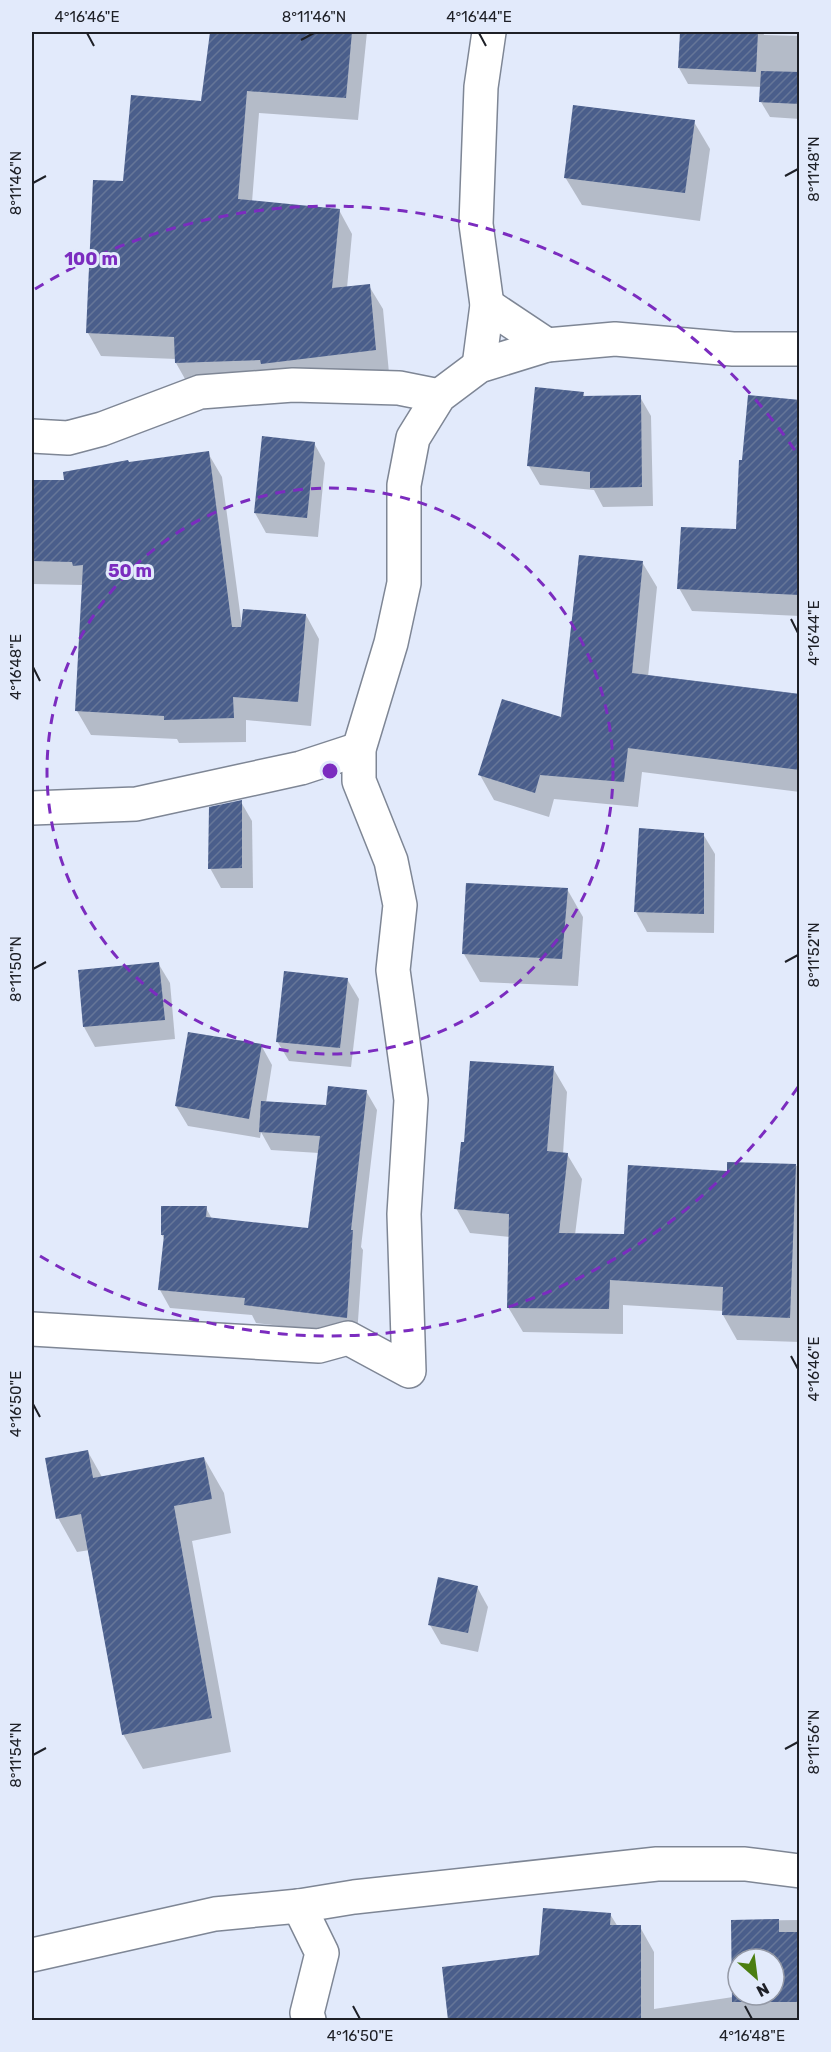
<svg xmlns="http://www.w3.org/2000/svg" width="831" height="2052" font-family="Rubik,sans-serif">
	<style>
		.shadow { fill: #0003; fill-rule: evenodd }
		.building { fill: url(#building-hatch); fill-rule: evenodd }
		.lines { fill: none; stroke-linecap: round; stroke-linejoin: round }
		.minor-casing { stroke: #7e8695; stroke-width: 36 }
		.minor { stroke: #fff; stroke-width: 33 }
		.ticks { fill: none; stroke: #1e2027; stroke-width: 2 }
		.ring { fill: none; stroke: #7b2cbf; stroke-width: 3; stroke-dasharray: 10 8 }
		.centre { fill: #7b2cbf; stroke: #e2eafb; stroke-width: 3 }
		.ring-label { font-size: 18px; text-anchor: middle; font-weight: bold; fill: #7b2cbf; stroke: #e2eafb; stroke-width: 6; stroke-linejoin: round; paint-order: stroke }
		.neatline { fill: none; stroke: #1e2027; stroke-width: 2 }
		.ticks-label { font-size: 15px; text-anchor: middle; fill: #1e2027 }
	</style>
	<defs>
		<pattern id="building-hatch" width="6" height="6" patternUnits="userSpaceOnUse" patternTransform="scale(1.5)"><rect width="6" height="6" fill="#4a5e8b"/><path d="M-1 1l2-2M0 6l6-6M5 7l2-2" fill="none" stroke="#667698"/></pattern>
	</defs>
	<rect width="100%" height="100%" fill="#e2eafb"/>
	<g class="shadow">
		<polygon points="212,32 367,32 358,120 259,113 252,202 339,210 352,234 347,288 369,286 383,309 389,373 189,386 176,363 176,359 101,356 88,333 125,183 202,102"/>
		<polygon points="681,32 763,32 764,35 800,36 800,119 770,117 761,102 762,87 688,84 679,68"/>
		<polygon points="694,122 710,149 700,221 582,205 565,177"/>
		<polygon points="583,393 585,397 640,397 651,416 653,506 603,507 594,490 540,485 529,466"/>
		<polygon points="800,402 800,616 692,611 679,588 738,531 743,461"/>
		<polygon points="314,443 325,463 318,537 266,533 255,513"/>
		<polygon points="208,453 222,477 242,627 306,615 319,639 311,726 246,720 246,742 179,743 177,739 91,735 77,711 83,585 32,584 32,481 65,482 129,463"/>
		<polygon points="642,562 657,587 648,677 800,696 800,792 642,772 638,807 554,799 549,817 494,800 480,775 563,719"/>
		<polygon points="241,802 252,821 253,888 221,888 210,868"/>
		<polygon points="703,834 715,854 714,933 647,932 636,912"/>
		<polygon points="467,885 567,889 583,917 578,986 480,982 464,954"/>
		<polygon points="158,963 170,983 175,1039 95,1047 84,1027"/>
		<polygon points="347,979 359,999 351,1067 289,1061 277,1041"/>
		<polygon points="261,1045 272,1065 266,1103 327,1107 366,1091 377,1110 361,1247 363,1250 357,1335 256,1323 252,1315 170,1308 160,1290 165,1240 162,1235 206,1208 212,1219 309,1230 319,1153 271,1150 261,1132 260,1138 188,1126 176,1106"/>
		<polygon points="553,1068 567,1092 563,1154 567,1154 582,1179 575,1235 625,1236 728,1172 729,1163 800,1166 800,1342 737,1340 723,1315 723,1311 623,1305 623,1334 523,1332 508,1307 510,1237 470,1233 456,1208"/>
		<polygon points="88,1452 102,1477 204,1458 224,1493 231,1533 192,1541 231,1752 143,1769 123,1734 90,1550 77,1552 58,1518"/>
		<polygon points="477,1587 488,1607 478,1652 441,1644 430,1625"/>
		<path d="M610,1914L618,1927H640L654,1952V2009L733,1997L732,1921L800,1920V2020H450L444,1969L541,1956ZM738,1959H774V1995H738Z"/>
	</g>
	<g class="building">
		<polygon points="210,32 352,32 346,98 247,91 238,199 340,209 332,288 370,284 376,350 261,364 260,360 175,363 174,337 86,333 93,180 123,181 131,95 201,101"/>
		<polygon points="680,32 758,32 756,72 678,68"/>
		<polygon points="761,71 800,72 800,104 759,102"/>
		<polygon points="573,105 695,120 685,193 564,178"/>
		<polygon points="535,387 584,392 583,396 641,395 642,487 590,488 590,472 527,466"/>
		<polygon points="748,395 800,400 800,595 677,589 681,527 736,529 739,460 742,460"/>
		<polygon points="262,436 315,442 307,518 254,513"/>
		<polygon points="209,451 232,627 241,627 243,609 306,614 298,702 233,697 234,718 164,720 164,716 75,711 83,565 73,566 72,562 32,561 32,480 64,480 63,472 128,460 129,462"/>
		<polygon points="579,555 643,561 632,673 800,694 800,770 628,748 624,782 540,775 535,793 478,775 502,699 561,717"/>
		<polygon points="242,800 242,868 208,869 209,807"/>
		<polygon points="639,828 704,833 704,914 634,912"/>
		<polygon points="466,883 568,888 562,959 462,954"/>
		<polygon points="159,962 165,1020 83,1027 78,970"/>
		<polygon points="284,971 348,978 340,1048 276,1042"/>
		<polygon points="188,1032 262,1044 249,1119 175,1106"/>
		<polygon points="470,1061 554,1066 547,1151 568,1153 559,1233 624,1234 628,1165 727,1171 727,1162 796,1164 790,1318 722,1315 723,1287 610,1280 609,1309 507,1308 509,1214 454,1209 461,1142 464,1142"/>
		<polygon points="328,1086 367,1090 351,1230 353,1230 347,1318 244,1305 245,1298 158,1290 164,1235 161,1235 161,1206 207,1206 206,1217 308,1228 320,1136 259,1132 261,1101 326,1105"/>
		<polygon points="88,1450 93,1478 204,1457 212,1499 174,1506 212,1718 122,1735 81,1514 56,1519 45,1458"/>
		<polygon points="438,1577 478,1586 468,1633 428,1625"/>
		<polygon points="543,1908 611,1913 610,1925 641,1925 641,2020 448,2020 442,1967 539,1955"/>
		<path d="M779,1919V1932H798V2002H732L731,1920ZM738,1959H774V1995H738Z"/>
	</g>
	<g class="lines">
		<g class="minor-casing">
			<g id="minor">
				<polyline points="487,305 547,345"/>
				<polyline points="479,366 487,305 476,224 481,87 489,32"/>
				<polyline points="32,436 68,438 102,429 200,392 293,385 399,388 439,396"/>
				<polyline points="32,808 136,804 301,768 359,749"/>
				<polyline points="32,1329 319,1346 348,1338 409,1371 404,1214 411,1100 393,970 400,905 391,861 359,781 359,749 391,643 404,583 404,485 413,438 439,396 479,366 547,345 615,339 733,349 800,349"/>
				<polyline points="299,1906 322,1953 307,2013 309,2020"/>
				<polyline points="32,1955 215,1914 299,1906 354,1897 657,1864 745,1864 800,1871"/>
			</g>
		</g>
		<use href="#minor" class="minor"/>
	</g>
	<path class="ticks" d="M87,33L94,46M479,33L486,46M301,40L314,33M785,176L798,169M33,183L46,176M791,619L798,633M33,667L40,681M785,962L798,955M33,969L46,962M791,1356L798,1369M33,1404L40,1417M785,1749L798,1742M33,1755L46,1748M353,2006L360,2019M745,2006L752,2019"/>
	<g class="ring">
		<circle cx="330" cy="771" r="283"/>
		<path d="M798 1087A565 565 0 0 1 35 1253M35 289A565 565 0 0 1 798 455"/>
	</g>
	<circle cx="330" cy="771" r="9" class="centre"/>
	<g class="ring-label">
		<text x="91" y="265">100 m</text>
		<text x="130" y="577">50 m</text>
	</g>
	<rect width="831" height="2052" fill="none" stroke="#e2eafb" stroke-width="66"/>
	<g transform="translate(756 1977) rotate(152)"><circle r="28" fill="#e2eafb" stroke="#9499a6" stroke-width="1.5"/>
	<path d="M0-4.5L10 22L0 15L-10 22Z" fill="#4b7e10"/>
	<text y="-9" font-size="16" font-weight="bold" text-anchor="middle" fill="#1e2027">N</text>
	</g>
	<rect x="33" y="33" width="765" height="1986" class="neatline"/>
	<g class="ticks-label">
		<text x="87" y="22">4°16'46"E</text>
		<text x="314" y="22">8°11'46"N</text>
		<text x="479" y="22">4°16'44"E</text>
		<text transform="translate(814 169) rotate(-90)" y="5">8°11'48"N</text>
		<text transform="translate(16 183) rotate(-90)" y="5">8°11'46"N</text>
		<text transform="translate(814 633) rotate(-90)" y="5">4°16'44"E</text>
		<text transform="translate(16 667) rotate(-90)" y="5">4°16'48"E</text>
		<text transform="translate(814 955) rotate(-90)" y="5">8°11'52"N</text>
		<text transform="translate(16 969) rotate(-90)" y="5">8°11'50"N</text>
		<text transform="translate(814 1369) rotate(-90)" y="5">4°16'46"E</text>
		<text transform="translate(16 1404) rotate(-90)" y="5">4°16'50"E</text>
		<text transform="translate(814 1742) rotate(-90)" y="5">8°11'56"N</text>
		<text transform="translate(16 1755) rotate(-90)" y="5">8°11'54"N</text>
		<text x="360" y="2041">4°16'50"E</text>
		<text x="752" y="2041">4°16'48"E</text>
	</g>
</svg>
